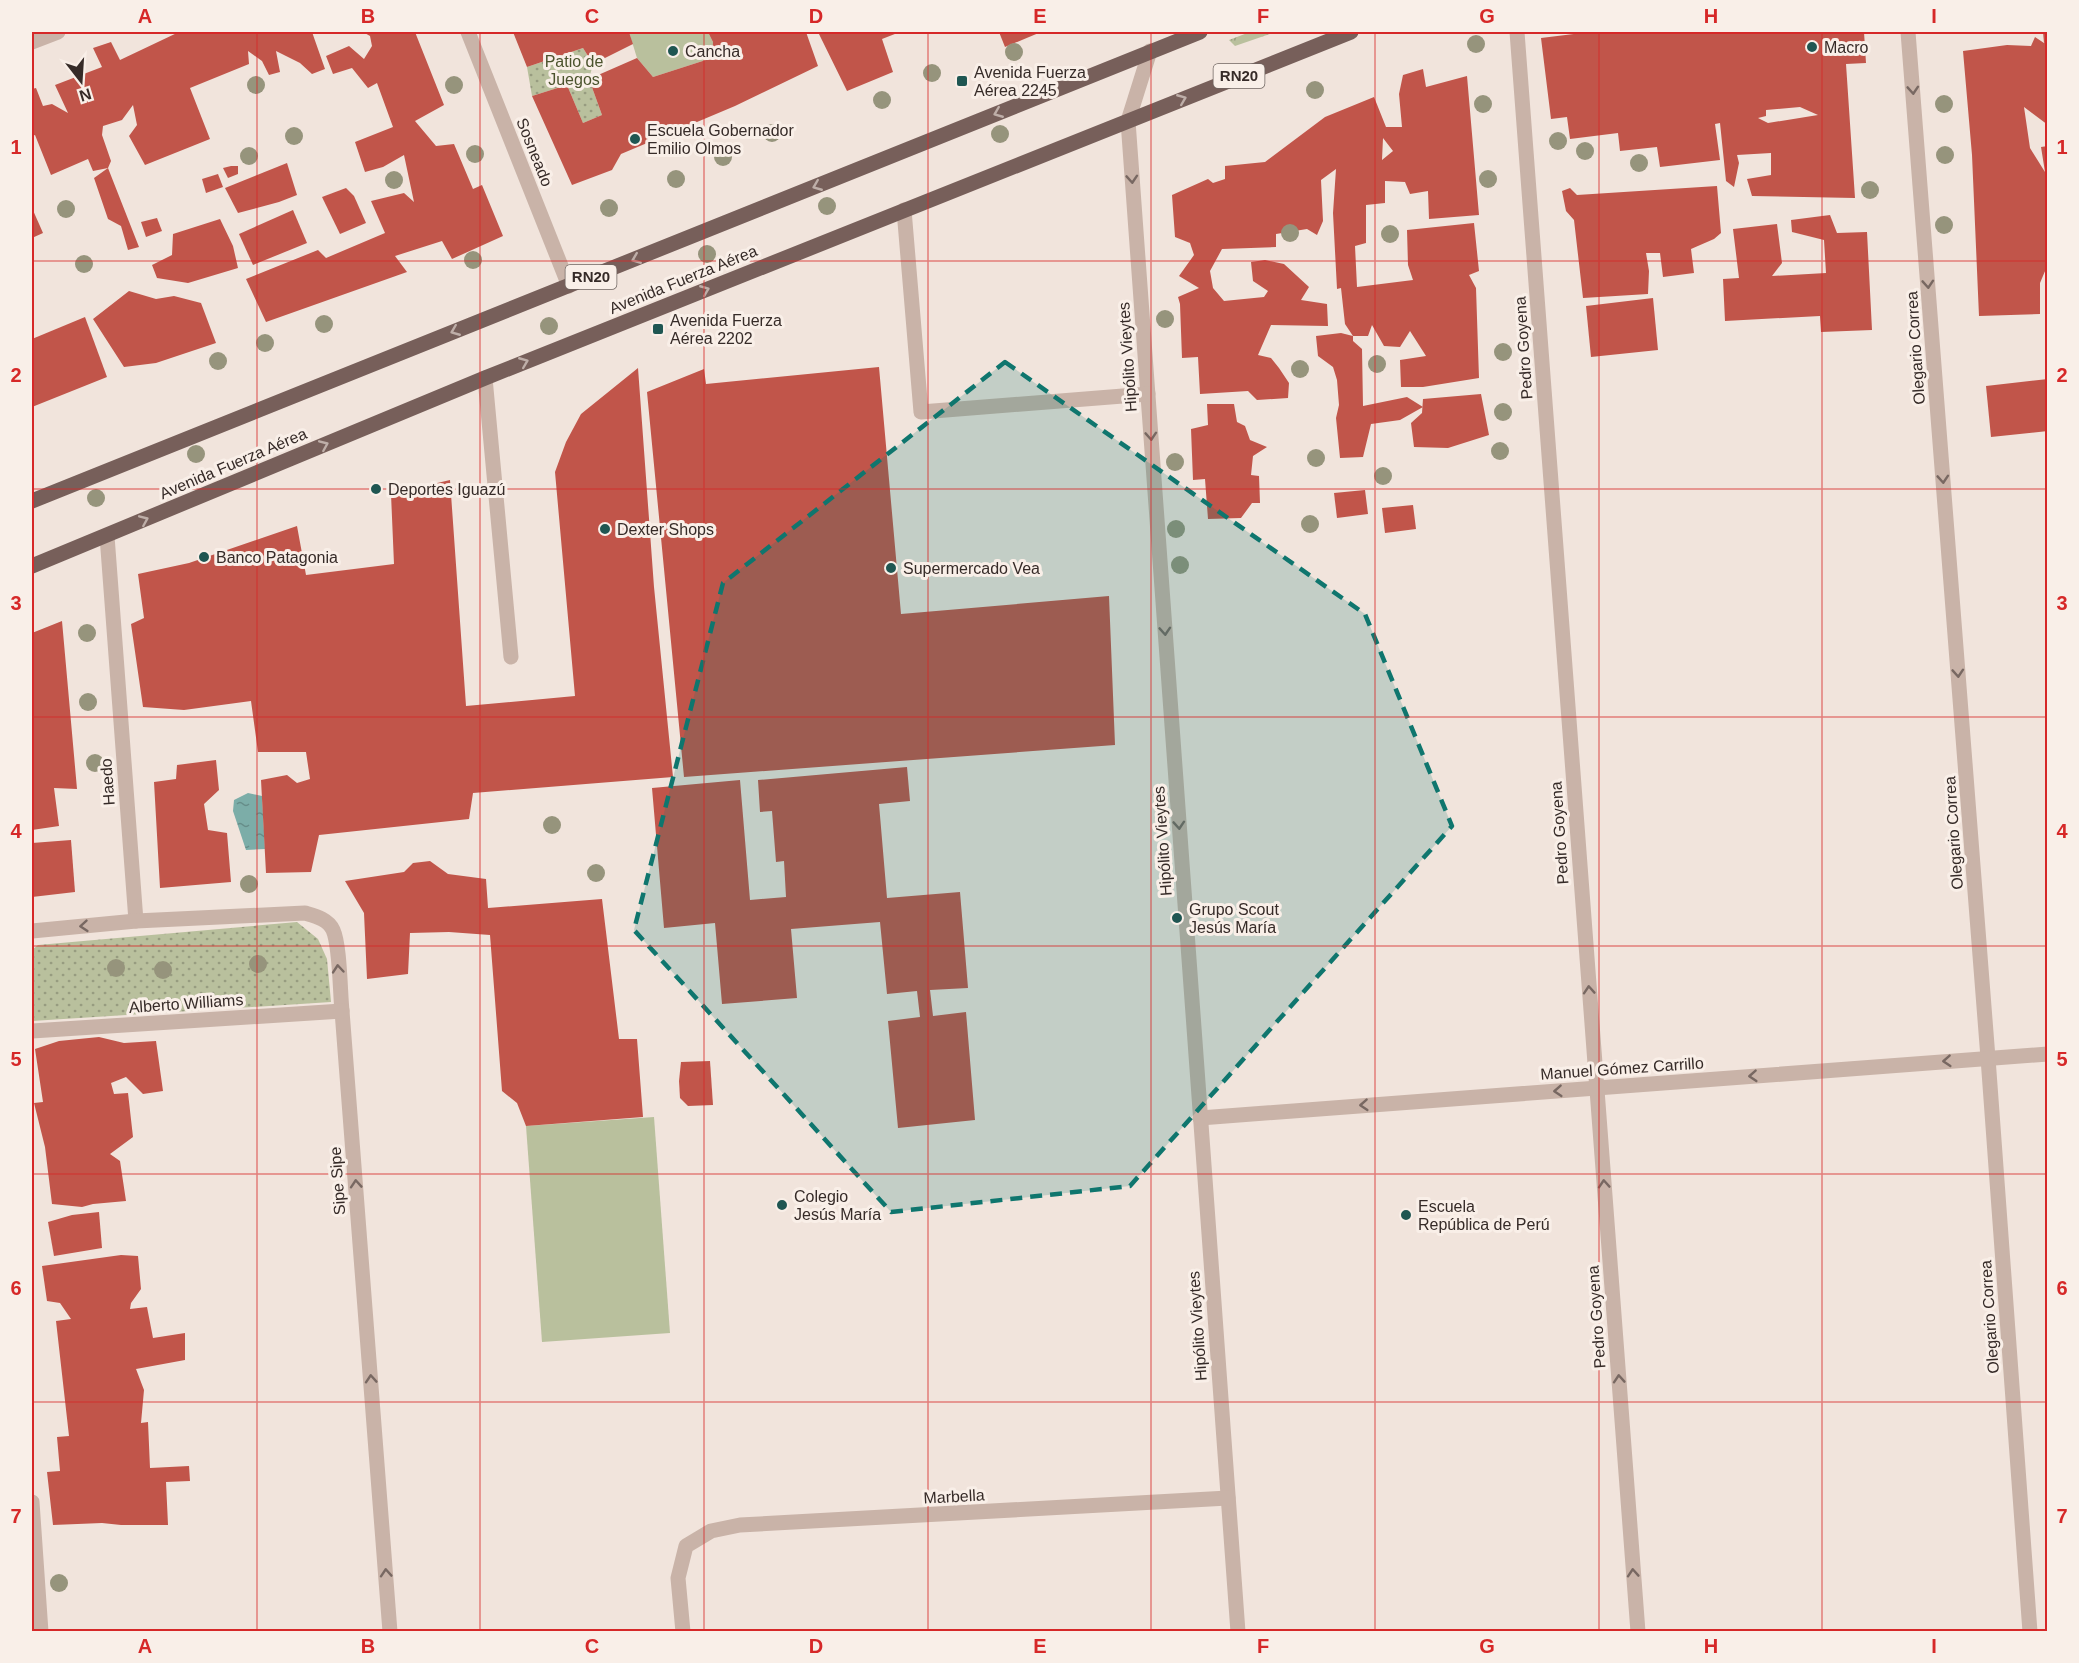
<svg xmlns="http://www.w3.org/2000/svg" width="2079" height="1663" font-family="Arial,sans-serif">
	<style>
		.grass { fill: url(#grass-tufts) }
		.park { fill: url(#park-dots) }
		.pitch { fill: #b9c09d }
		.water { fill: url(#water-ripples) }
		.building { fill: #c1554a; fill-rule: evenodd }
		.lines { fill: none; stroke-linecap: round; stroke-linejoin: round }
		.minor { stroke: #c9b3a8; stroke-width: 15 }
		.major { stroke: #775f5a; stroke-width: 15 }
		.tree { fill: #96947c }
		.oneway { stroke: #786862 }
		.oneway2 { stroke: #beaea8 }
		.marked { fill: #0f766e; fill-opacity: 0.2; stroke: #0f766e; stroke-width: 4.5; stroke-dasharray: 12 8; stroke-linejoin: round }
		.grid { fill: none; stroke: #d62828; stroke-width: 1.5; stroke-opacity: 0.55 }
		.poi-dot { fill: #1f5652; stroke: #f9efe8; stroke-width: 2 }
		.labels { text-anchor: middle; stroke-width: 6; stroke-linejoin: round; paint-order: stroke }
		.shield { fill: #f9efe8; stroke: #706662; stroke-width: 1.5 }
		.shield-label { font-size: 15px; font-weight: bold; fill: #362b28 }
		.poi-label { font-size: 16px; fill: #362b28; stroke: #f9efe8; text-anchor: start }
		.park-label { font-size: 16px; fill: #4b532d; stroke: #f9efe8 }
		.street-label { font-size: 16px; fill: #362b28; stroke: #f9efe8 }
		.neatline { fill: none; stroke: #d62828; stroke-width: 2 }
		.grid-label { font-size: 20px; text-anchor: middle; font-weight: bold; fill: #d62828 }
	</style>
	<defs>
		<pattern id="grass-tufts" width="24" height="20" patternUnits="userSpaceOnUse" patternTransform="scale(1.5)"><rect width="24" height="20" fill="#b9c09d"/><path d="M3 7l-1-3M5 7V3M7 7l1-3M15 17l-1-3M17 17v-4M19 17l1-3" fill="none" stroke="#979c80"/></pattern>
		<pattern id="park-dots" width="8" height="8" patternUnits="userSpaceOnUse" patternTransform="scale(1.5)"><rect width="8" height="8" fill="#b9c09d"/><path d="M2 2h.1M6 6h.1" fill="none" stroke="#979c80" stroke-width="1.8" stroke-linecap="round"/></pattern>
		<pattern id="water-ripples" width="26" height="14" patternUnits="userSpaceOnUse" patternTransform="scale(1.5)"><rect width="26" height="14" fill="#7cada8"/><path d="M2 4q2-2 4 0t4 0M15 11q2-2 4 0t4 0" fill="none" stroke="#668d89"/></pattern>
	</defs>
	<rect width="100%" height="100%" fill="#f1e4dc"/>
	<polygon class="grass" points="1250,32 1276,32 1235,46 1229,40"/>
	<g class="park">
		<polygon points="583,48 593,64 589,79 602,115 583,123 567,85 532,96 527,67"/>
		<polygon points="297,922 318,939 327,959 331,1002 32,1021 32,950 38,945"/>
	</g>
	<g class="pitch">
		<polygon points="629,32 708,32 713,42 712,58 653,77 637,58"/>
		<polygon points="654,1117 670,1333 542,1342 526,1126"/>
	</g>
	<polygon class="water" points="248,793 262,796 265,849 246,850 233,811 234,800"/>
	<g class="building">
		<polygon points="179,32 312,32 325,69 312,74 300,63 276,51 280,72 269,75 262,61 248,51 249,64 190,88 210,139 145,165 129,136 137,125 133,105 122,120 103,126 102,135 111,161 108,168 139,247 128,250 121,226 108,219 94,178 108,168 93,171 88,159 51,175 35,135 32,136 32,89 36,88 43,106 52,104 68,113 55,85 102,67 93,48 111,42 120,60"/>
		<polygon points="363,32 415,32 444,105 415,121 436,146 454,144 473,189 482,185 503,236 452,259 442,241 395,256 407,272 266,322 246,279 318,250 326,258 385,233 371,201 404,193 414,202 404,155 383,167 365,172 355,142 393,127 377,83 368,88 352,68 333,74 326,56 349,46 364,59 372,46 370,36"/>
		<polygon points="513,32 629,32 633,44 593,64 583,48 527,67"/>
		<polygon points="708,32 806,32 818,66 735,106 621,154 612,170 572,185 532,96 567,85 583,123 602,115 589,79 637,58 653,77 712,58 713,42"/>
		<polygon points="818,32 900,32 882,39 893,72 847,91"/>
		<polygon points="999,32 1041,32 1005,47"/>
		<path d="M1590,32H1864L1866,63L1846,64L1855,198L1752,196L1747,179L1771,175V153L1737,155L1739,163L1734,187L1726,181L1720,123L1715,124L1720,160L1660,167L1657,147L1620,151L1618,133L1570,139L1567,117L1551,119L1541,38ZM1800,107L1818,115L1768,123L1758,118L1766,116V110Z"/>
		<polygon points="2043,32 2048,32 2048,42 2044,43 2048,43 2048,125 2024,107 2030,148 2045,172 2041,147 2048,146 2048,264 2040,283 2040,314 1979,316 1972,155 1963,51 2007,45 2031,46 2035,37 2044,43"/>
		<path d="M1423,69L1426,87L1467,76L1479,215L1429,219L1428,191L1410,194L1405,182L1385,181V203L1366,205V243L1355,246L1357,287L1413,280L1408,265L1407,230L1474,223L1479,271L1469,275L1476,288L1479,378L1423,387H1401L1400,360L1426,356L1410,331L1400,347L1384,346L1372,325L1368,336H1353V341L1362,349L1363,406L1407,397L1423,407L1400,420L1371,424L1363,457L1340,458L1336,418L1339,405L1337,380L1333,367L1318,356L1316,336L1341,333L1353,336L1345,324L1341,288L1337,289L1333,213L1336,169L1321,180L1323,221L1317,235L1307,229L1276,234V247L1222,249L1210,271L1213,288L1224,301L1264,297L1268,291L1253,281L1251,262L1265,260L1284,264L1309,287L1301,300L1327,304L1328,326L1271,325L1258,355L1271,358L1279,368L1289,383L1288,398L1257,400L1248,391L1200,394L1198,357L1182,358L1180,304L1178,297L1199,288L1179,276L1194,255L1190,243L1175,237L1172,195L1208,179L1213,183L1225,179V166L1265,162L1325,117L1374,97L1386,127H1402L1399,94L1403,75ZM1383,138L1393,151L1382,160Z"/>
		<polygon points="287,163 297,195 279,202 238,213 225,188"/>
		<polygon points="231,166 238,166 238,174 228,178 223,168"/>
		<polygon points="218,174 223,187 206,193 202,179"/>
		<polygon points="1717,186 1721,233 1714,239 1691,249 1694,273 1663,277 1660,253 1646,253 1649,271 1648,294 1583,298 1574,220 1566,211 1562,191 1570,188 1577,195"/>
		<polygon points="346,188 354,196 366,223 340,234 322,197"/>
		<polygon points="32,208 43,233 32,238"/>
		<polygon points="293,210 307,243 253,265 239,234"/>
		<polygon points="1830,215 1837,233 1867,232 1872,330 1821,332 1820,316 1725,321 1723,279 1739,278 1733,229 1777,224 1782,263 1772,276 1826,273 1824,240 1792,232 1791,220"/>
		<polygon points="157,218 162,231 146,237 141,222"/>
		<polygon points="220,219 233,246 238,268 188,283 157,278 152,265 172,255 173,234"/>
		<polygon points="129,291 156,299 174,296 201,303 216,343 156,363 124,367 93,319"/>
		<polygon points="1653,298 1658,350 1591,357 1586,306"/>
		<polygon points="85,317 107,377 32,407 32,339"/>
		<polygon points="879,367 901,614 1109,596 1115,745 684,777 647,392 704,369 706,384"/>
		<polygon points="638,368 654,587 673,777 473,793 469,819 319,835 311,872 266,873 261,780 287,775 297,783 310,779 306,752 258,752 251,701 184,710 143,707 131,624 144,618 138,574 189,563 297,526 306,575 394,564 391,494 450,480 466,706 575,696 555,472 566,442 581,414"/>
		<polygon points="2048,379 2048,431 1991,437 1986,386"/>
		<polygon points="1481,394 1489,435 1448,448 1414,447 1411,423 1422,413 1423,399"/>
		<polygon points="1207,404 1234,404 1237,422 1245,426 1250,440 1267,447 1253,456 1251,475 1259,476 1260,503 1252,503 1241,518 1208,519 1205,479 1193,480 1191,429 1208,425"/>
		<polygon points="1365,490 1368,514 1337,518 1334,493"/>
		<polygon points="1413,505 1416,529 1385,533 1382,508"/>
		<polygon points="62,621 77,789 54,788 59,826 32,830 32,633"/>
		<polygon points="216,760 219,790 204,804 208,830 227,833 231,882 160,888 154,782 176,779 177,765"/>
		<polygon points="907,767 910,801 879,804 887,898 960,892 968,988 930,990 933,1016 966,1012 975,1120 898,1128 888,1021 920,1017 917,991 887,994 880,922 791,929 797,998 722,1004 715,923 664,928 652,788 740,780 750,900 786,897 784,861 776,862 772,811 760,812 758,780"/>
		<polygon points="71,840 75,892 32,897 32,843"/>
		<polygon points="430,861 448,874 486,879 488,908 602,899 619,1039 637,1039 643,1117 526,1126 517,1103 502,1091 490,935 449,932 410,933 408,974 367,979 364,913 345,881 404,872 413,863"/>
		<polygon points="99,1037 124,1043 156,1041 163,1091 143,1094 126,1077 111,1083 114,1094 128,1093 133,1137 110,1154 120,1161 126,1201 93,1204 82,1207 52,1204 45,1147 34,1103 43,1102 35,1049 59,1041"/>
		<polygon points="710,1061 713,1105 688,1106 680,1098 679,1081 681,1062"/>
		<polygon points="99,1212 102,1248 54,1256 48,1222 72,1215"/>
		<polygon points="121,1255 138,1256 141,1289 131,1303 130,1309 147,1307 153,1338 185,1333 185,1360 136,1369 144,1390 141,1423 148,1422 150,1468 189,1466 190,1481 166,1482 168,1525 121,1525 102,1523 53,1525 47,1472 60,1471 57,1437 69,1436 56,1321 71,1319 60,1303 47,1301 42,1266"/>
	</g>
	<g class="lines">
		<g class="minor">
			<polyline points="468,32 569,286"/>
			<polyline points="1517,32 1638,1632"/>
			<polyline points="1908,32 1988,1058 2030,1632"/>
			<polyline points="32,42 58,32"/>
			<polyline points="1150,51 1128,121 1238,1632"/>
			<polyline points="904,210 921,412 1148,394"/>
			<polyline points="485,378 511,657"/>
			<polyline points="107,536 136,921"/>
			<path d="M32,931L136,921L305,913C315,916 328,919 333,930C340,945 340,992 342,1011L390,1632"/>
			<polyline points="32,1031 342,1011"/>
			<polyline points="1200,1118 2048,1054"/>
			<polyline points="32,1502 41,1632"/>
			<polyline points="683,1632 678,1578 686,1546 711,1531 740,1525 1228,1498"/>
		</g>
		<g class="major">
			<polyline points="32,501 1200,32"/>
			<polyline points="32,566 485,378 1351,32"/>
		</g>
	</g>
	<g class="tree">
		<circle cx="1476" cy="44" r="9"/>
		<circle cx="1014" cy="52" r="9"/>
		<circle cx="932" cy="73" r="9"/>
		<circle cx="256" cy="85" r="9"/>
		<circle cx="454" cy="85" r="9"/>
		<circle cx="1315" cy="90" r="9"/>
		<circle cx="882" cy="100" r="9"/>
		<circle cx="1483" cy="104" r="9"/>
		<circle cx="1944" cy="104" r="9"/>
		<circle cx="772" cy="133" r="9"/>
		<circle cx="1000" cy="134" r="9"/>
		<circle cx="294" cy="136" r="9"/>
		<circle cx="1558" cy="141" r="9"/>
		<circle cx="1585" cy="151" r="9"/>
		<circle cx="475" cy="154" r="9"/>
		<circle cx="1945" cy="155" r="9"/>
		<circle cx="249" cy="156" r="9"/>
		<circle cx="723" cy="157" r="9"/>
		<circle cx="1639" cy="163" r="9"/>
		<circle cx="676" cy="179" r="9"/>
		<circle cx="1488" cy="179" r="9"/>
		<circle cx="394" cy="180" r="9"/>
		<circle cx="1870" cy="190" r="9"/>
		<circle cx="827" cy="206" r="9"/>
		<circle cx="609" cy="208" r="9"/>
		<circle cx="66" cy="209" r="9"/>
		<circle cx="1944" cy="225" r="9"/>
		<circle cx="1290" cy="233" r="9"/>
		<circle cx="1390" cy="234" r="9"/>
		<circle cx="707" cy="254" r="9"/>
		<circle cx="473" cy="260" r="9"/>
		<circle cx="84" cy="264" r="9"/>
		<circle cx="1165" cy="319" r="9"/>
		<circle cx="324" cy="324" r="9"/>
		<circle cx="549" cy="326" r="9"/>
		<circle cx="265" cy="343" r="9"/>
		<circle cx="1503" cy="352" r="9"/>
		<circle cx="218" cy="361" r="9"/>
		<circle cx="1377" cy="364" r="9"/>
		<circle cx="1300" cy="369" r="9"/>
		<circle cx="1503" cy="412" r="9"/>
		<circle cx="1500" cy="451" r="9"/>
		<circle cx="196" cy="454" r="9"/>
		<circle cx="1316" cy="458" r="9"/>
		<circle cx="1175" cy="462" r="9"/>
		<circle cx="1383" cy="476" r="9"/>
		<circle cx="96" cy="498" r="9"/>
		<circle cx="1310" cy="524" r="9"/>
		<circle cx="1176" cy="529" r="9"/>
		<circle cx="1180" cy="565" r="9"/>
		<circle cx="87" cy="633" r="9"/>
		<circle cx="88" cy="702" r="9"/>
		<circle cx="95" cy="763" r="9"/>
		<circle cx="552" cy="825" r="9"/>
		<circle cx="596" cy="873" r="9"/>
		<circle cx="249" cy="884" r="9"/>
		<circle cx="258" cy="964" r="9"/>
		<circle cx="116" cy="968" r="9"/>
		<circle cx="163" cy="970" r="9"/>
		<circle cx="59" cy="1583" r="9"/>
	</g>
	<defs><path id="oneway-chevron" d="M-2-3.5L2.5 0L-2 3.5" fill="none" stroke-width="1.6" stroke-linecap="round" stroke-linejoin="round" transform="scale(1.5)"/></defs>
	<g class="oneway">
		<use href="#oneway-chevron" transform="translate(1913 90) rotate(86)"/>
		<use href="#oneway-chevron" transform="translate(1132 179) rotate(86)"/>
		<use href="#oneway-chevron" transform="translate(1928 284) rotate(86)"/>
		<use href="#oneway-chevron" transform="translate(1151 436) rotate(86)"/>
		<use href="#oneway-chevron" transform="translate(1943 479) rotate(86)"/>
		<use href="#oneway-chevron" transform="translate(1165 631) rotate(86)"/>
		<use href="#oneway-chevron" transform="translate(1958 673) rotate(86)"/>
		<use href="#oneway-chevron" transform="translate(1179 825) rotate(86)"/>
		<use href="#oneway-chevron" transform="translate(84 926) rotate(175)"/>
		<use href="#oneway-chevron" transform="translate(338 969) rotate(-95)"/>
		<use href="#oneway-chevron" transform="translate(1589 990) rotate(-94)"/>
		<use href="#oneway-chevron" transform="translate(1947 1061) rotate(176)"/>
		<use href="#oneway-chevron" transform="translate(1753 1076) rotate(176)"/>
		<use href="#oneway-chevron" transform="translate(1558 1091) rotate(176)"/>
		<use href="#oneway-chevron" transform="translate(1364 1105) rotate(176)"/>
		<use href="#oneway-chevron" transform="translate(356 1184) rotate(-94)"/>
		<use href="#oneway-chevron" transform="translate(1604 1184) rotate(-94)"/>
		<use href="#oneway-chevron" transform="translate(371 1379) rotate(-94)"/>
		<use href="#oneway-chevron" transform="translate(1619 1379) rotate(-94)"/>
		<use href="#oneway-chevron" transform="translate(386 1573) rotate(-94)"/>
		<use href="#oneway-chevron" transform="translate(1633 1573) rotate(-94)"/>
	</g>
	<g class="oneway2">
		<use href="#oneway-chevron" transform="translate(1182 99) rotate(-22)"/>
		<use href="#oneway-chevron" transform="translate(998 113) rotate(158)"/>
		<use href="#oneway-chevron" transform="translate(817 186) rotate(158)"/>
		<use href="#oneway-chevron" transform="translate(636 259) rotate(158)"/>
		<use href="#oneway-chevron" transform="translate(705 290) rotate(-22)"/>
		<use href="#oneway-chevron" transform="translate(455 331) rotate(158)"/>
		<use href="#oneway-chevron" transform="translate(524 362) rotate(-22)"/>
		<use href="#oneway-chevron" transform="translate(324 445) rotate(-23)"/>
		<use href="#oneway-chevron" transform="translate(144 520) rotate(-23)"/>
	</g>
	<path class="marked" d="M1005,362L1365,614L1452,826L1130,1186L891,1212L634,930L723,583Z"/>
	<path class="grid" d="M257,32V1632M480,32V1632M704,32V1632M928,32V1632M1151,32V1632M1375,32V1632M1599,32V1632M1822,32V1632M32,261H2048M32,489H2048M32,717H2048M32,946H2048M32,1174H2048M32,1402H2048"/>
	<g class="poi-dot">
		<circle cx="1812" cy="47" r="6"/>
		<circle cx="673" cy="51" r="6"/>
		<rect x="956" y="75" width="12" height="12" rx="3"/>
		<circle cx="635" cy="139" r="6"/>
		<rect x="652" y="323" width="12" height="12" rx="3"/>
		<circle cx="376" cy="489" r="6"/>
		<circle cx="605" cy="529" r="6"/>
		<circle cx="204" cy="557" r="6"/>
		<circle cx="891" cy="568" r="6"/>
		<circle cx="1177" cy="918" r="6"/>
		<circle cx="782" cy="1205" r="6"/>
		<circle cx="1406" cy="1215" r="6"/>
	</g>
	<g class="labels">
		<g class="shield">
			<rect x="1213.5" y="64" width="51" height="24" rx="4.5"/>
			<rect x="565.5" y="265" width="51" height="24" rx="4.5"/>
		</g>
		<g class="shield-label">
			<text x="1239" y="81">RN20</text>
			<text x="591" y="282">RN20</text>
		</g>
		<g class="poi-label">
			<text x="1824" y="53">Macro</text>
			<text x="685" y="57">Cancha</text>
			<text x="974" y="78">Avenida Fuerza<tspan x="974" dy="18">Aérea 2245</tspan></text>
			<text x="647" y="136">Escuela Gobernador<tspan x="647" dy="18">Emilio Olmos</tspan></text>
			<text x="670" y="326">Avenida Fuerza<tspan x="670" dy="18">Aérea 2202</tspan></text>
			<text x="388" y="495">Deportes Iguazú</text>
			<text x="617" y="535">Dexter Shops</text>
			<text x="216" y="563">Banco Patagonia</text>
			<text x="903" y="574">Supermercado Vea</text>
			<text x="1189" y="915">Grupo Scout<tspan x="1189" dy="18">Jesús María</tspan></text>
			<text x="794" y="1202">Colegio<tspan x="794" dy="18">Jesús María</tspan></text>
			<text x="1418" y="1212">Escuela<tspan x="1418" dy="18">República de Perú</tspan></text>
		</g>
		<g class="park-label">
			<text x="574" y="67">Patio de<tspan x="574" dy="18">Juegos</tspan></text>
		</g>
		<g class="street-label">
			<text transform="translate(535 152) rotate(68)" y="6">Sosneado</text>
			<text transform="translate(683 279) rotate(-22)" y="6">Avenida Fuerza Aérea</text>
			<text transform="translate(1523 348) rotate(-94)" y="6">Pedro Goyena</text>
			<text transform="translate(1915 348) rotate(-94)" y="6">Olegario Correa</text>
			<text transform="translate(1127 357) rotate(-94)" y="6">Hipólito Vieytes</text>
			<text transform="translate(233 463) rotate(-23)" y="6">Avenida Fuerza Aérea</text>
			<text transform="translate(107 782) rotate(-94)" y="6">Haedo</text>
			<text transform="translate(1559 833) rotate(-94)" y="6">Pedro Goyena</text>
			<text transform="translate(1953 833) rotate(-94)" y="6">Olegario Correa</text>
			<text transform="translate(1162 841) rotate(-94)" y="6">Hipólito Vieytes</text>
			<text transform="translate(186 1003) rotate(-4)" y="6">Alberto Williams</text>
			<text transform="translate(1622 1068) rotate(-4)" y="6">Manuel Gómez Carrillo</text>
			<text transform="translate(337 1181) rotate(-94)" y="6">Sipe Sipe</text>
			<text transform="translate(1596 1317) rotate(-94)" y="6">Pedro Goyena</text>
			<text transform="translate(1989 1317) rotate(-94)" y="6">Olegario Correa</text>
			<text transform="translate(1197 1326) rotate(-94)" y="6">Hipólito Vieytes</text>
			<text transform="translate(954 1496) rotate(-3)" y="6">Marbella</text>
		</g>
	</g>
	<rect width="2079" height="1663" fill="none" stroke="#f9efe8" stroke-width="66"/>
	<g transform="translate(81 81) rotate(163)" stroke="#f9efe8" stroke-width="4.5" paint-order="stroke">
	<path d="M0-4.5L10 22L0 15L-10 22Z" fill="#362b28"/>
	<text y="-9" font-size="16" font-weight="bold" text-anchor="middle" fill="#362b28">N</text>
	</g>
	<rect x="33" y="33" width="2013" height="1597" class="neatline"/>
	<g class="grid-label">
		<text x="145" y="23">A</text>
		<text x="368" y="23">B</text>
		<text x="592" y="23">C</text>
		<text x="816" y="23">D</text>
		<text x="1040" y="23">E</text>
		<text x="1263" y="23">F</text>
		<text x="1487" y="23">G</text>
		<text x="1711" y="23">H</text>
		<text x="1934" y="23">I</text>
		<text x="16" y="154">1</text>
		<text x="2062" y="154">1</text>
		<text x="16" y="382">2</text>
		<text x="2062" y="382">2</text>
		<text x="16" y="610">3</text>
		<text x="2062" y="610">3</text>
		<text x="16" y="838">4</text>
		<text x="2062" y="838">4</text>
		<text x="16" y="1066">5</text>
		<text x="2062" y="1066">5</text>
		<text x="16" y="1295">6</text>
		<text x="2062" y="1295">6</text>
		<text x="16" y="1523">7</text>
		<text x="2062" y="1523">7</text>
		<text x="145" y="1653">A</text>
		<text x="368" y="1653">B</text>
		<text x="592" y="1653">C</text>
		<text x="816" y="1653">D</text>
		<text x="1040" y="1653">E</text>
		<text x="1263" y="1653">F</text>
		<text x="1487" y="1653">G</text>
		<text x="1711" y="1653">H</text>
		<text x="1934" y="1653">I</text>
	</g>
</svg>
